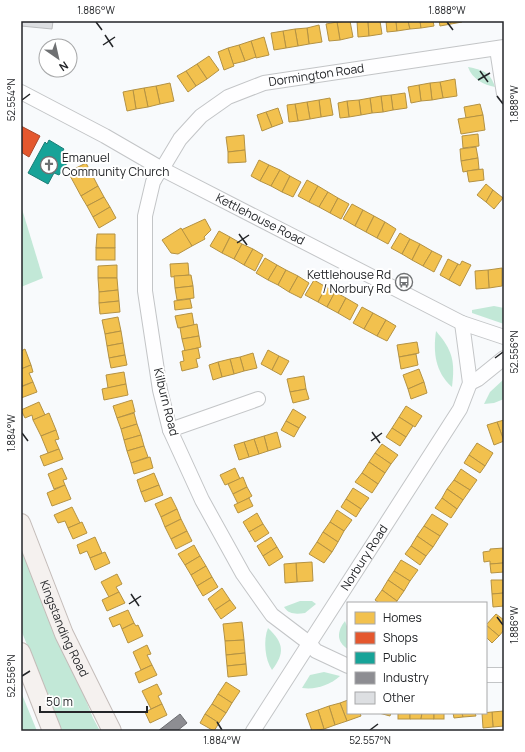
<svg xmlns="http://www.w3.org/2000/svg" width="525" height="752" font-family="Manrope,sans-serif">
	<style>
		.green { fill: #c2e8d7 }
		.homes { fill: #f2c14e; stroke: #b49243 }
		.shops { fill: #e4572e; stroke: #aa482c }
		.public { fill: #17a398; stroke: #1b7d76 }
		.industry { fill: #8d8d92; stroke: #6d6e72 }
		.building { fill: #dddfe2; stroke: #bcbec0 }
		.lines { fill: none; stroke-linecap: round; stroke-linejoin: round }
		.minor-casing { stroke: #c3c5c7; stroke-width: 16 }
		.major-casing { stroke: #c4bcb9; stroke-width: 20 }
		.minor { stroke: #fefeff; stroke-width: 14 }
		.major { stroke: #f5f1ef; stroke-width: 18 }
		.ticks { fill: none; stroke: #232528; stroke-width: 1.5 }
		.labels { text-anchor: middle; stroke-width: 4; stroke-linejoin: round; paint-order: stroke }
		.street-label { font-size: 12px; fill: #232528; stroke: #fff }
		.poi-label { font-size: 12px; fill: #232528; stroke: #fff; text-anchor: start }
		.neatline { fill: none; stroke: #232528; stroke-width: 1.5 }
		.ticks-label { font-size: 10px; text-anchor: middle; fill: #232528 }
	</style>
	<rect width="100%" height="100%" fill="#f8fafc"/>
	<g class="green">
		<path d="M468,67C483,70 490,72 495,87C484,85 472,79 468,67Z"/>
		<polygon points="22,209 43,278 21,287 21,210"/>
		<polygon points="494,306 504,308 504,324 472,313 472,310"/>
		<path d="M436,331C453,351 455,361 452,387C435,372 433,352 436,331Z"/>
		<polygon points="504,379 504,399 494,403 484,404 490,392"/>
		<polygon points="21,538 93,718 100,731 62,731 21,630"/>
		<path d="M300,601H312L316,604L305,613C297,614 289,615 284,607Z"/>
		<path d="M345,621L348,629V649C336,642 337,631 345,621Z"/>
		<path d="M268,628C284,643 285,653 272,670C265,660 263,640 268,628Z"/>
		<path d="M324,672L340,676C330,685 316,690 302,688L310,675Z"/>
		<polygon points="21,692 37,731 21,731"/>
	</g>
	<g class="homes">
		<polygon points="350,21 353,37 340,40 337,22"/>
		<polygon points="357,21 368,21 369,36 358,37"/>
		<polygon points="368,21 380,21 382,34 369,36"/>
		<polygon points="386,21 396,21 397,31 387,32"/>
		<polygon points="396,21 408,21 410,29 397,31"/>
		<polygon points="408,21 420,21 421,28 410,29"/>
		<polygon points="420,21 433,21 434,26 421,28"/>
		<polygon points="439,21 450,21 451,24 440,26"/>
		<polygon points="450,21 462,21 462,22 451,24"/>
		<polygon points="337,22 340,40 329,41 326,24"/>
		<polygon points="319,25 322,42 309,44 307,28"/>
		<polygon points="307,28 309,44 298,46 295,29"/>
		<polygon points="295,29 298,46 286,48 283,31"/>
		<polygon points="283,31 286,48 274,50 271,33"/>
		<polygon points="264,37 269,55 256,58 251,41"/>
		<polygon points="251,41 256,57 245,61 239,45"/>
		<polygon points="239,45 245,61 233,64 228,48"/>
		<polygon points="228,48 234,66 224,70 218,52"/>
		<polygon points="209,56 219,70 207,79 197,64"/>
		<polygon points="197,64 207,79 196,86 186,71"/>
		<polygon points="186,71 196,86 188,92 177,76"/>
		<polygon points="455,79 457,96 443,98 440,82"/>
		<polygon points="440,82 443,98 432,100 430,83"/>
		<polygon points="170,83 174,101 160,104 156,86"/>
		<polygon points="430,83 432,100 421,101 419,85"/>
		<polygon points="419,85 421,101 411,103 408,87"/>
		<polygon points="156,86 160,104 148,107 144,88"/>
		<polygon points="144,88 148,107 136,109 133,90"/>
		<polygon points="133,90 136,109 127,111 123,92"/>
		<polygon points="405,93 407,108 393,110 391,95"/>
		<polygon points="391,95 393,110 383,112 381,96"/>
		<polygon points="381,96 383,112 372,113 370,98"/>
		<polygon points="330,98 333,115 321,117 319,100"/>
		<polygon points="370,98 372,113 361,115 359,100"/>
		<polygon points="319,100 321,117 310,119 307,102"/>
		<polygon points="359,100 361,115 349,117 347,101"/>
		<polygon points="347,101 349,117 340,118 338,103"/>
		<polygon points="307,102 310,119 298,121 295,104"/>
		<polygon points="295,104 298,121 289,122 287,105"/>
		<polygon points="480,104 483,115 466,118 464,107"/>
		<polygon points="278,108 283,123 272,127 266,112"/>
		<polygon points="266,112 272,127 262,131 257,115"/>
		<polygon points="483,115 485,130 461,134 458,119"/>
		<polygon points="478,134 479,146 463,148 462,136"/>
		<polygon points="244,135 245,150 228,152 226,137"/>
		<polygon points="476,147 478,158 461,161 460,149"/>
		<polygon points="245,150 246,162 228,163 228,152"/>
		<polygon points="478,158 479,169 463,172 461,161"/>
		<polygon points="259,160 269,165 260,181 251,176"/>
		<polygon points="86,163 98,186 81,196 68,172"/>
		<polygon points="269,165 280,170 271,186 260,181"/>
		<polygon points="483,169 484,180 469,182 467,171"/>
		<polygon points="280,170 290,176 282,192 271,186"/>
		<polygon points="290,176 301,182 293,197 282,192"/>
		<polygon points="307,180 318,186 309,202 298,196"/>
		<polygon points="486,184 493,190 486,202 477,195"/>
		<polygon points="98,186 104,197 87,206 81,196"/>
		<polygon points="318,186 328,192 319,207 309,202"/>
		<polygon points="493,190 503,198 494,209 486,202"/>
		<polygon points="328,192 338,198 330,213 319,207"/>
		<polygon points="104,197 110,207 93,217 87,206"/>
		<polygon points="338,198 349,204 341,219 330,213"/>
		<polygon points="352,204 363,210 355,226 343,219"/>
		<polygon points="110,207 116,218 99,228 93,217"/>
		<polygon points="363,210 374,216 366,232 355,226"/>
		<polygon points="374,216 385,222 377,238 366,232"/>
		<polygon points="205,219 211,230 204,237 205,239 192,246 181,230"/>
		<polygon points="385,222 396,229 388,244 377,238"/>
		<polygon points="181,228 192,246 178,254 171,253 162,240"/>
		<polygon points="219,231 230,237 222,253 210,246"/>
		<polygon points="400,233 410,239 402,254 391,248"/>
		<polygon points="97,234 115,234 115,248 96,248"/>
		<polygon points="230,237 242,244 234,259 222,253"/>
		<polygon points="410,239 420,244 412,260 402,254"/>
		<polygon points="242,244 253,249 244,265 234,259"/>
		<polygon points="420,244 432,251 423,266 412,260"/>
		<rect x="96" y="248" width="19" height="12"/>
		<polygon points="253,249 263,255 255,271 244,265"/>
		<polygon points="432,251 442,256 434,272 423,266"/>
		<polygon points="265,258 277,265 268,280 256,273"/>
		<polygon points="448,259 458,264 449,280 440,275"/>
		<polygon points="462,261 471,265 460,286 449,280 458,264 460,265"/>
		<polygon points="188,263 189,275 171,277 170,264"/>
		<polygon points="117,265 117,278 98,278 98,266"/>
		<polygon points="277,265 286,270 278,285 268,280"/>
		<polygon points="502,268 502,286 489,288 488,270"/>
		<polygon points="286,270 298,276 289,292 278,285"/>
		<polygon points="488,270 489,288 476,289 475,271"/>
		<polygon points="191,275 193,286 175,288 174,276"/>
		<polygon points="298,276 309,283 301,298 289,292"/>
		<polygon points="98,278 117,278 118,290 99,292"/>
		<polygon points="314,280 326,287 318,302 305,295"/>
		<polygon points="193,286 194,298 177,300 175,288"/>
		<polygon points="326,287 335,292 327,307 318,302"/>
		<polygon points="118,290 119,301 99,303 99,292"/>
		<polygon points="335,292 346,298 338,313 327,307"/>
		<polygon points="346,298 358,305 350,320 338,313"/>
		<polygon points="190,299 192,308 175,310 174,301"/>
		<polygon points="119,301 120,312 100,314 99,303"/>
		<polygon points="362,307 373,313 364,329 353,323"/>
		<polygon points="192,313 194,325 178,328 175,316"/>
		<polygon points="373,313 386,320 377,336 364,329"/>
		<polygon points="118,317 121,331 105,334 102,320"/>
		<polygon points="386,320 396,326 387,341 377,336"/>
		<polygon points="197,324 199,336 182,339 180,328"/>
		<polygon points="121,331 123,343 107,346 105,334"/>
		<polygon points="199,336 201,347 185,351 182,339"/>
		<polygon points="417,342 419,353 399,357 397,345"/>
		<polygon points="123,343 125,355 109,358 107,346"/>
		<polygon points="198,348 200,358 196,359 198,367 182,371 180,362 184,361 182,351"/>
		<polygon points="25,349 31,365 21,369 21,351"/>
		<polygon points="268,350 279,356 272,370 261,364"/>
		<polygon points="253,353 257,368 244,371 240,357"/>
		<polygon points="416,354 418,365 401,369 399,357"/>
		<polygon points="125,355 127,365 111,368 109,358"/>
		<polygon points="279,356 289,361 281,375 272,370"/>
		<polygon points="240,357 244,371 234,374 230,359"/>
		<polygon points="230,359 234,374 222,377 218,362"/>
		<polygon points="218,362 222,377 213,380 209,365"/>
		<polygon points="31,365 33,372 29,373 33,382 22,386 21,369"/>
		<polygon points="419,369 424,382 408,389 403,375"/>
		<polygon points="124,372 126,384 108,388 106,375"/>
		<polygon points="304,376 306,389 290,392 287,379"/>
		<polygon points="33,382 37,392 21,398 21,387"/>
		<polygon points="424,382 427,393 411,399 408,389"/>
		<polygon points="126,384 128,395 104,400 102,389"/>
		<polygon points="306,389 309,399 293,403 290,392"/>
		<polygon points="132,400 135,412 117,418 113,406"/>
		<polygon points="39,402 45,415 33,420 32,415 25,418 21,410"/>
		<polygon points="406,406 422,416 415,427 399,417"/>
		<polygon points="293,409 306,417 299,428 286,421"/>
		<polygon points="49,413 56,430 41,436 33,420"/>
		<polygon points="134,413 137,424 121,429 117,418"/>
		<polygon points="399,417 413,426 406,437 392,428"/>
		<polygon points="504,420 504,441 497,422"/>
		<polygon points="286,421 299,428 294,437 281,430"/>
		<polygon points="497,422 504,441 494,445 487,425"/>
		<polygon points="137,424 141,435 124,440 121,429"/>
		<polygon points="392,428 406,437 400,446 386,437"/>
		<polygon points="56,430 59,439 55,440 59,449 48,453 41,436"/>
		<polygon points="277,432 281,447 268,451 264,436"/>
		<polygon points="141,435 144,446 127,451 124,440"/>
		<polygon points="264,436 268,451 259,454 254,439"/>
		<polygon points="254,439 259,454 249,457 244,442"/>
		<polygon points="244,442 249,457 239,460 234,445"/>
		<polygon points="477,443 493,453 485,466 469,455"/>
		<polygon points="382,444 398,455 391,464 375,453"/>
		<polygon points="144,446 148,457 131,463 127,451"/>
		<polygon points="59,449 63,459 44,466 40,456"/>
		<polygon points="375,453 391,464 385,473 369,462"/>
		<polygon points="469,455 485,466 480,473 464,463"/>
		<polygon points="150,457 153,468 134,474 131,463"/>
		<polygon points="369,462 385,473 378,484 362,473"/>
		<polygon points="62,468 67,479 63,480 65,485 54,489 48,474"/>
		<polygon points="235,468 240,479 225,485 220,475"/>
		<polygon points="461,469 477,480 470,490 454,480"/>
		<polygon points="154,473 159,485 141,492 137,480"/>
		<polygon points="362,473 378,484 372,493 355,482"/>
		<polygon points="243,477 247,487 233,494 228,484"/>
		<polygon points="454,480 470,490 463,500 447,489"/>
		<polygon points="65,485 71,499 52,506 47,493"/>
		<polygon points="159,485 163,495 145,502 141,492"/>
		<polygon points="247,487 252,496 238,504 233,494"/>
		<polygon points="353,488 369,498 361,509 346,499"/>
		<polygon points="447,489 463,500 457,509 442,498"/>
		<polygon points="171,497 177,509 161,517 155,504"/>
		<polygon points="249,498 253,506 238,513 234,505"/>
		<polygon points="442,498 457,509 451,518 435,508"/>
		<polygon points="346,499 361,509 356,517 341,507"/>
		<polygon points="72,507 80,523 68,528 65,521 58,523 54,515"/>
		<polygon points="177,509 181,519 165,527 161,517"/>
		<polygon points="337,510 352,520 344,531 330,522"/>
		<polygon points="257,513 263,524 249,532 243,522"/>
		<polygon points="432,514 448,524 440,536 424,526"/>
		<polygon points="181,519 187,531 171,539 165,527"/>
		<polygon points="82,522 87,533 73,539 68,528"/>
		<polygon points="330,522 344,531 338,542 323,532"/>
		<polygon points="263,524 269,533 255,542 249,532"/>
		<polygon points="424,526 440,536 433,547 417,536"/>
		<polygon points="187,531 192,541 176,549 171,539"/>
		<polygon points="323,532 338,542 332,552 317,542"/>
		<polygon points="417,536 433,547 426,556 411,546"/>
		<polygon points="95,537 102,553 90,558 87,551 80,554 77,545"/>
		<polygon points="271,537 277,547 263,556 257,546"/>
		<polygon points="317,542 332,552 324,563 309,554"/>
		<polygon points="194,545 200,556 185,565 178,554"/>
		<polygon points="411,546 426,556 420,565 405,554"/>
		<polygon points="277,547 283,557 269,566 263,556"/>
		<polygon points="504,548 504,563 490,564 490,561 484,562 483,552 490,551 490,549"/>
		<polygon points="105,552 110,563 95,570 90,558"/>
		<polygon points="200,556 206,566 191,575 185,565"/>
		<polygon points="401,560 418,570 410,581 394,571"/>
		<polygon points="312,562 313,581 297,582 296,563"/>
		<polygon points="296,563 297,582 285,583 284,564"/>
		<polygon points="503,563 504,563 504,572 491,573 490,564"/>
		<polygon points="206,566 212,577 197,586 191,575"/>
		<polygon points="394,571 410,581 404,591 388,580"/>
		<polygon points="117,574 122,584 116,587 119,592 109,597 101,582"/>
		<polygon points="212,577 218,587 203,596 197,586"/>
		<polygon points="388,580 404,591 397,601 382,590"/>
		<polygon points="491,580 504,580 504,593 492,594"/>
		<polygon points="222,588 230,600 215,610 208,599"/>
		<polygon points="382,590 397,601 396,603 379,603 375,600"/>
		<polygon points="119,592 125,603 107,611 102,600"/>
		<polygon points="504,593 504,606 493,607 492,594"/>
		<polygon points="230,600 236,608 221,619 215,610"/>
		<polygon points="128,610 134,623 122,629 120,624 113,627 109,618"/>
		<polygon points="496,614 504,620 504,630 499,636 486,625"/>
		<polygon points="242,622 244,640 225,641 223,624"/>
		<polygon points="134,623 136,626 138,625 143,636 128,643 122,629"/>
		<polygon points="486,625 499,636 492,643 486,637"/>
		<polygon points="244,640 245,653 226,655 225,641"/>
		<polygon points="147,645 151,654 147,655 152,665 141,670 133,652"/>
		<polygon points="245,653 246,664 227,666 226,655"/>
		<polygon points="246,664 247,675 228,677 227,666"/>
		<polygon points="152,665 157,675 139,683 135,673"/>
		<polygon points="226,682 240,691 232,703 218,694"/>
		<polygon points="157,684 162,694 158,696 162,704 151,709 142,691"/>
		<polygon points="218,694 232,703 226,713 212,704"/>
		<polygon points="348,700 348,713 360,713 361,716 347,721 340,703"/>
		<polygon points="340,703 347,721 335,725 329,706"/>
		<polygon points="162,704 167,715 150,723 145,712"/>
		<polygon points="212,704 226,713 219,723 205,714"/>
		<polygon points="329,706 335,725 324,729 318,710"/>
		<polygon points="318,710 324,729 312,731 306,714"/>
		<polygon points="504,711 504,726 493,727 492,712"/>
		<polygon points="492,712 493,727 483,728 482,713"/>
		<polygon points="379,713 391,713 390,716"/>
		<rect x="398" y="713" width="12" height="6"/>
		<polygon points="410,713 422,713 421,719 410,719"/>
		<polygon points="422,713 434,713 434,719 421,719"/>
		<rect x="434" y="713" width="10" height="6"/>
		<polygon points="453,713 462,713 463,717 454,718"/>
		<polygon points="462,713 475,713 476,716 463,717"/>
		<polygon points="205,714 219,723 214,731 200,723"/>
	</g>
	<polygon class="shops" points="21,126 40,136 29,157 21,152"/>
	<polygon class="public" points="49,140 64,149 62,152 71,157 59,175 54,173 48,184 28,173 45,142 47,144"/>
	<polygon class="industry" points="180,714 187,723 177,731 158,731"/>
	<polygon class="building" points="21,21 53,21 52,29 21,26"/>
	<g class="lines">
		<g class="minor-casing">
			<g id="minor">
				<polyline points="497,49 504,94"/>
				<path id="s1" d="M21,92L105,136L162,169L462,323L504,337"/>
				<polyline points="470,383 478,379 504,358"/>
				<polyline points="170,430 258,399"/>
				<path id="s2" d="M348,666L316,651L309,643L272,615L243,574L202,500L170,430L160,390L145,291V216L153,182L157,175L162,169L180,139L201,116L228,97L264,83L504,47"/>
				<polyline points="486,675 504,675"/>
				<path id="s3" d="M253,731L460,409L470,383L462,323"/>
			</g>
		</g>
		<g class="major-casing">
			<g id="major">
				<path id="s4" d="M21,523L64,634L112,731"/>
				<polyline points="21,652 52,731"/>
			</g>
		</g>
		<use href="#minor" class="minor"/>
		<use href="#major" class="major"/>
	</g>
	<path class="ticks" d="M96,22L102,30M447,22L453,30M105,35L113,47M103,45L115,37M480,71L488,82M478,80L490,73M497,96L503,104M22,100L30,94M239,234L247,245M237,243L249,235M495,358L503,352M372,432L380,443M22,433L28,441M371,441L382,433M131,594L139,606M129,604L141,596M497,617L503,625M22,676L30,671M217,722L222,730M370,730L378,724"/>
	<defs>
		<g id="church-ring" transform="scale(0.9)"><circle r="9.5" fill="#fff" stroke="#6e7072" stroke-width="1.5"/><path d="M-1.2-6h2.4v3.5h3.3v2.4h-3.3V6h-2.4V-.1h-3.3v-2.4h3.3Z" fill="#6e7072"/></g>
		<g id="bus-ring" transform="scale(0.9)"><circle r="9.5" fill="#fff" stroke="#6e7072" stroke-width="1.5"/><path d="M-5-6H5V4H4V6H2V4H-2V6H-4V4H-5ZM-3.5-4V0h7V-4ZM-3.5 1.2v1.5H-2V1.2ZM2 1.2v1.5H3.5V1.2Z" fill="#6e7072"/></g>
	</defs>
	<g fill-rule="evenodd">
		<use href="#church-ring" x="49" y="165"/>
		<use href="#bus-ring" x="404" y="282"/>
	</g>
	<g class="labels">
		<g class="street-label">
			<text dy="4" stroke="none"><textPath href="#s2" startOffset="762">Dormington Road</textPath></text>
			<text dy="4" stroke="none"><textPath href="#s1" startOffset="271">Kettlehouse Road</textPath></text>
			<text transform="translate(166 402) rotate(76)" y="4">Kilburn Road</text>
			<text dy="4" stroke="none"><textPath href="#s3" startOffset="206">Norbury Road</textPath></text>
			<text dy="4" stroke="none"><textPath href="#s4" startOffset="114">Kingstanding Road</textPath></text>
		</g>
		<g class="poi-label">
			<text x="62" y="162">Emanuel<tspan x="62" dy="14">Community Church</tspan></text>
			<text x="391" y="279" text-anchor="end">Kettlehouse Rd<tspan x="391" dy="14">/ Norbury Rd</tspan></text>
		</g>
	</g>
	<rect width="525" height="752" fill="none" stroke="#ffffff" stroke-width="44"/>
	<rect x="347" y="602" width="140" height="112" fill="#ffffff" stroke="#a7a8a9"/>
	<rect x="355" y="612" width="20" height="12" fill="#f2c14e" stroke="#a7a8a9"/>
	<text x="383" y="622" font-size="12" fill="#232528">Homes</text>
	<rect x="355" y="632" width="20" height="12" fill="#e4572e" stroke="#a7a8a9"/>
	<text x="383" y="642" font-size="12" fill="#232528">Shops</text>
	<rect x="355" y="652" width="20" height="12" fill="#17a398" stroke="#a7a8a9"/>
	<text x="383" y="662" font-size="12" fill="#232528">Public</text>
	<rect x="355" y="672" width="20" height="12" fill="#8d8d92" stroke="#a7a8a9"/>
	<text x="383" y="682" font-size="12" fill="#232528">Industry</text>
	<rect x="355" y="692" width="20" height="12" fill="#dddfe2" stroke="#a7a8a9"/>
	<text x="383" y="702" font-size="12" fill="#232528">Other</text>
	<g transform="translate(58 58) rotate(146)"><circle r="19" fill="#ffffff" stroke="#a7a8a9"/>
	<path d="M0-3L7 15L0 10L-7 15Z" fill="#6e7072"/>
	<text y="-6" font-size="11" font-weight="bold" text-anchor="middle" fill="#232528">N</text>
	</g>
	<path d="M40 706v6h107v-6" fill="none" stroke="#232528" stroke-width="2"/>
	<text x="46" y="706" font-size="12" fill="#232528" stroke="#ffffff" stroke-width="3" paint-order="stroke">50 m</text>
	<rect x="22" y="22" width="481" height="708" class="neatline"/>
	<g class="ticks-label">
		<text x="96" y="14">1.886°W</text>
		<text x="447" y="14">1.888°W</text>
		<text transform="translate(11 100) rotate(-90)" y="4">52.554°N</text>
		<text transform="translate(514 104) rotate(-90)" y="4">1.888°W</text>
		<text transform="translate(514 352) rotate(-90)" y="4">52.556°N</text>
		<text transform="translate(11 433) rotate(-90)" y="4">1.884°W</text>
		<text transform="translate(514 625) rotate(-90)" y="4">1.886°W</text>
		<text transform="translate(11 676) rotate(-90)" y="4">52.556°N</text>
		<text x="222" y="744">1.884°W</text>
		<text x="370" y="744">52.557°N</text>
	</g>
</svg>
